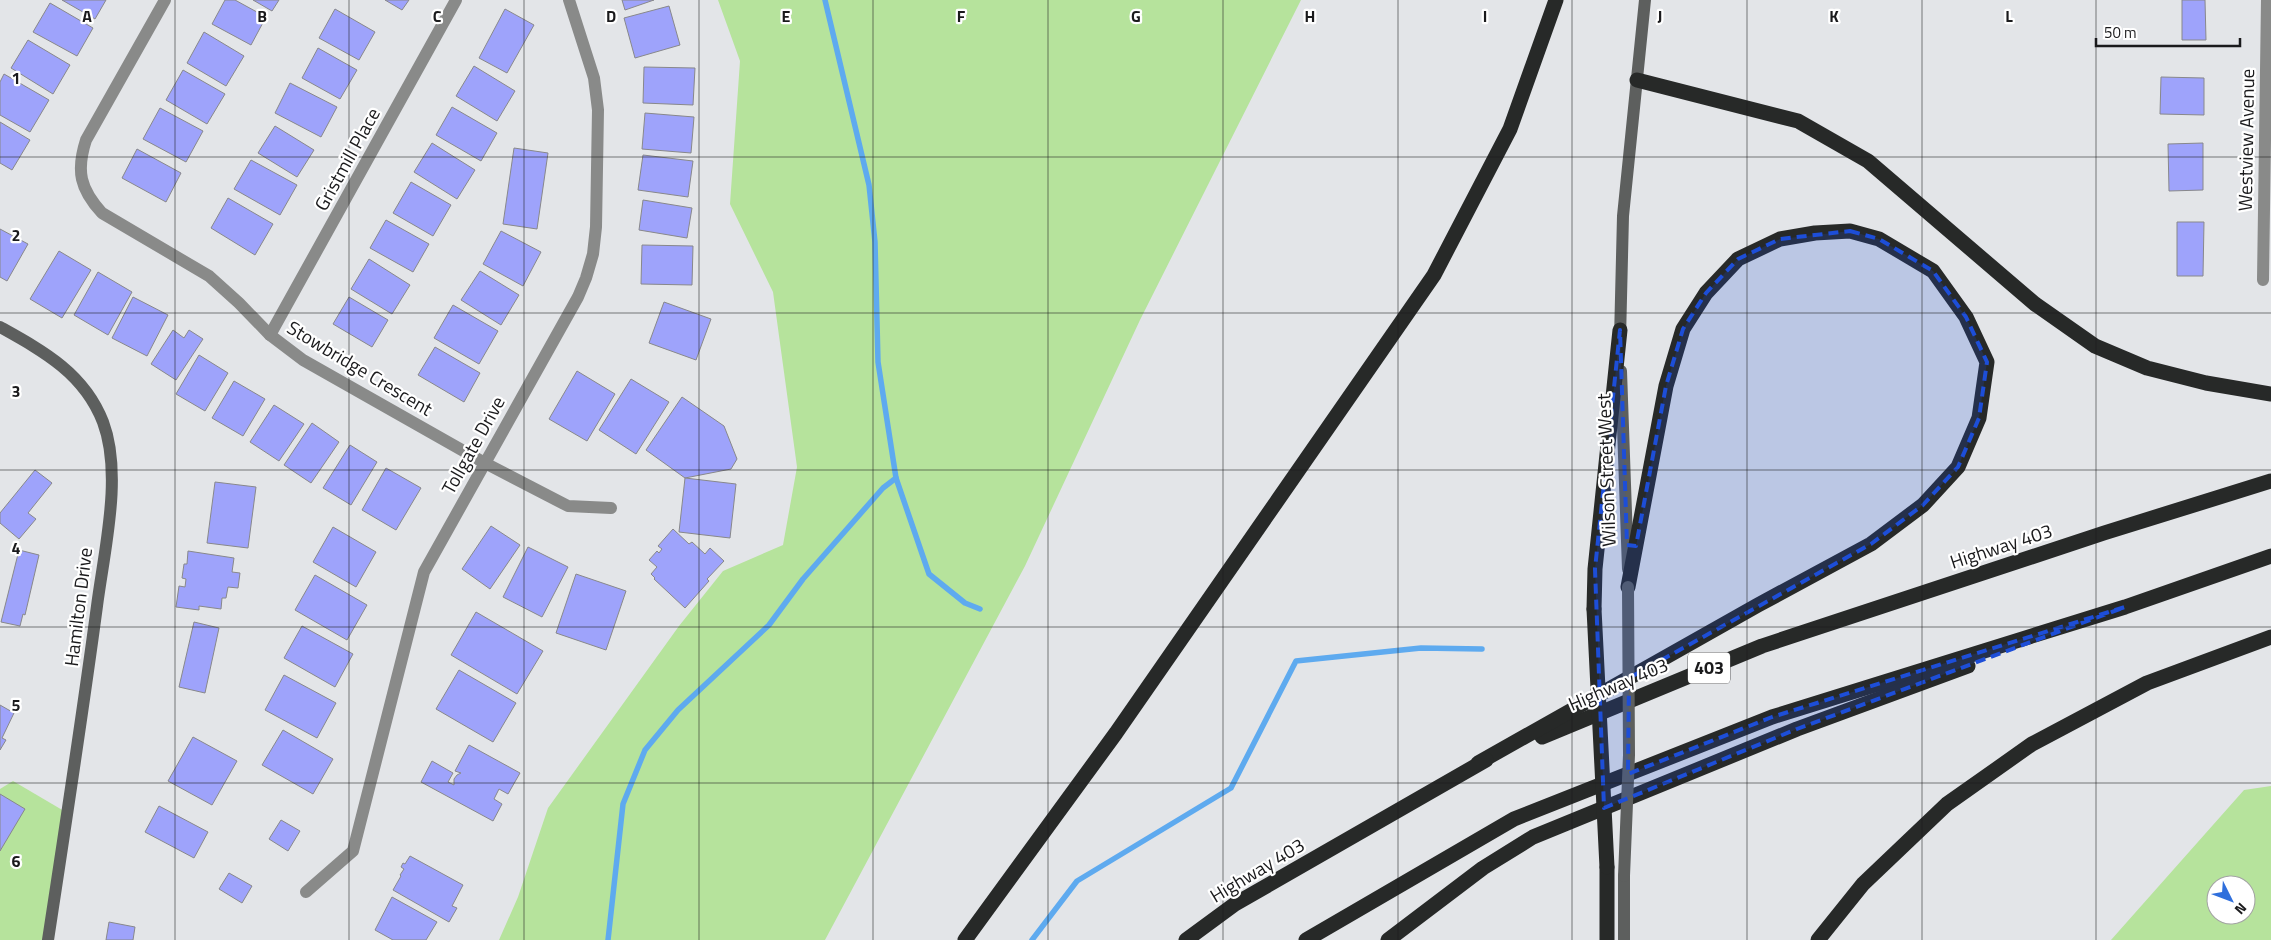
<svg xmlns="http://www.w3.org/2000/svg" width="2271" height="940" font-family="'Titillium Web',sans-serif">
	<style>
		.green { fill: #b6e39c; fill-rule: evenodd }
		.lines { fill: none; stroke-linecap: round; stroke-linejoin: round }
		.stream { stroke: #5eaaef; stroke-width: 5.5 }
		.building { fill: #9ea3fb; stroke: #88888b }
		.street { stroke: #898a89; stroke-width: 12 }
		.secondary { stroke: #5d5f5e; stroke-width: 12 }
		.highway { stroke: #272928; stroke-width: 15 }
		.secondary-bridge { stroke: #5d5f5e; stroke-width: 12 }
		.highway-bridge { stroke: #272928; stroke-width: 15 }
		.marked { fill: #1d4ed8; fill-opacity: 0.2; stroke: #1d4ed8; stroke-width: 4; stroke-dasharray: 10 6; stroke-linejoin: round }
		.grid { fill: none; stroke: #1a1a1c; stroke-width: 1; stroke-opacity: 0.55 }
		.labels { text-anchor: middle; stroke-width: 4.5; stroke-linejoin: round; paint-order: stroke }
		.shield { fill: #fff; stroke: #5f5f60; stroke-width: 1 }
		.shield-label { font-size: 18px; font-weight: bold; fill: #1a1a1c }
		.street-label { font-size: 19px; fill: #1a1a1c; stroke: #fff }
		.grid-label { font-size: 16px; text-anchor: middle; font-weight: bold; fill: #1a1a1c; stroke: #fff; stroke-width: 4.5; stroke-linejoin: round; paint-order: stroke }
	</style>
	<rect width="100%" height="100%" fill="#e3e5e8"/>
	<g class="green">
		<polygon points="718,0 1301,0 1140,320 1025,566 825,940 499,940 518,897 548,808 679,626 723,571 783,545 797,467 773,292 730,204 740,61"/>
		<polygon points="13,781 64,811 49,940 0,940 0,789"/>
		<path d="M2271,786V940H2111L2244,790ZM2216,885H2246V915H2216Z"/>
	</g>
	<g class="lines">
		<g class="stream">
			<polyline points="825,0 869,185 875,242 878,362 896,478 929,574 965,603 980,609"/>
			<polyline points="608,940 623,804 645,750 678,710 769,625 803,579 883,488 896,478"/>
			<polyline points="1032,940 1077,881 1231,788 1296,661 1421,648 1482,649"/>
		</g>
	</g>
	<g class="building">
		<polygon points="62,0 106,0 95,19"/>
		<polygon points="225,0 235,0 266,17 251,45 212,24"/>
		<polygon points="253,0 279,0 272,11"/>
		<polygon points="385,0 409,0 402,10"/>
		<polygon points="622,0 654,0 625,10"/>
		<polygon points="2182,0 2205,0 2206,40 2182,40"/>
		<polygon points="50,3 93,28 77,56 33,32"/>
		<polygon points="669,6 680,45 635,58 624,18"/>
		<polygon points="335,9 375,32 359,60 319,38"/>
		<polygon points="505,9 534,25 507,73 479,58"/>
		<polygon points="204,32 244,56 226,86 187,63"/>
		<polygon points="28,40 70,65 53,94 11,68"/>
		<polygon points="318,48 357,70 340,99 302,78"/>
		<polygon points="474,66 515,91 497,121 456,96"/>
		<polygon points="644,67 695,68 693,105 643,103"/>
		<polygon points="183,70 225,94 207,124 166,100"/>
		<polygon points="4,74 49,100 30,132 0,115 0,82"/>
		<polygon points="2161,77 2204,78 2204,115 2160,114"/>
		<polygon points="290,83 337,107 321,137 275,113"/>
		<polygon points="452,107 497,133 481,161 436,135"/>
		<polygon points="160,108 203,131 186,162 143,139"/>
		<polygon points="645,113 694,117 691,153 642,149"/>
		<polygon points="0,122 30,140 12,170 0,163"/>
		<polygon points="275,126 314,150 297,177 258,153"/>
		<polygon points="432,143 475,170 457,199 414,172"/>
		<polygon points="2203,143 2203,190 2169,191 2168,144"/>
		<polygon points="514,148 548,153 537,229 503,224"/>
		<polygon points="137,149 181,173 166,202 122,178"/>
		<polygon points="643,155 693,161 688,197 638,190"/>
		<polygon points="251,160 297,185 280,215 234,189"/>
		<polygon points="411,182 451,205 433,236 393,213"/>
		<polygon points="228,198 273,224 255,255 211,228"/>
		<polygon points="643,200 692,208 687,238 639,230"/>
		<polygon points="386,220 429,244 413,272 370,248"/>
		<polygon points="2177,222 2204,222 2203,276 2177,276"/>
		<polygon points="0,229 28,244 7,281 0,277"/>
		<polygon points="501,231 541,252 523,286 483,264"/>
		<polygon points="642,245 693,246 692,285 641,284"/>
		<polygon points="59,251 91,270 62,318 30,299"/>
		<polygon points="369,259 410,285 392,314 351,289"/>
		<polygon points="480,271 519,295 501,325 461,300"/>
		<polygon points="98,272 132,292 108,335 74,315"/>
		<polygon points="133,297 168,315 147,356 112,338"/>
		<polygon points="349,297 388,320 372,347 333,324"/>
		<polygon points="664,302 711,319 696,360 649,343"/>
		<polygon points="453,305 498,331 479,364 434,338"/>
		<polygon points="173,330 184,338 189,330 203,339 176,380 151,364"/>
		<polygon points="435,347 480,373 464,402 418,375"/>
		<polygon points="199,355 228,373 205,411 176,394"/>
		<polygon points="577,371 615,394 587,441 549,419"/>
		<polygon points="631,379 669,402 636,454 599,430"/>
		<polygon points="234,381 265,399 243,436 212,418"/>
		<polygon points="682,397 724,426 737,459 731,469 685,478 646,450"/>
		<polygon points="274,405 304,424 279,461 250,442"/>
		<polygon points="312,423 339,442 311,483 284,465"/>
		<polygon points="350,445 377,462 351,505 323,488"/>
		<polygon points="386,468 421,488 396,530 362,510"/>
		<polygon points="35,470 52,483 28,513 36,519 19,539 0,523 0,513"/>
		<polygon points="685,478 736,484 730,538 679,532"/>
		<polygon points="215,482 256,487 248,548 207,543"/>
		<polygon points="491,526 520,545 490,589 462,569"/>
		<polygon points="333,527 376,552 356,587 313,562"/>
		<polygon points="673,529 689,544 692,542 705,554 710,548 724,561 707,579 709,581 685,608 654,579 655,578 651,574 657,567 649,560 657,551 659,553 662,549 658,546"/>
		<polygon points="528,547 568,567 542,617 503,597"/>
		<polygon points="19,550 39,555 25,615 23,614 20,626 1,622"/>
		<polygon points="188,551 234,558 232,572 240,573 238,588 228,587 226,598 222,598 221,609 199,606 199,610 176,607 179,586 185,587 186,579 182,578 184,564 187,564"/>
		<polygon points="576,574 626,591 606,650 556,633"/>
		<polygon points="315,575 367,605 347,640 295,610"/>
		<polygon points="476,612 543,651 517,694 451,655"/>
		<polygon points="194,622 219,628 205,693 179,687"/>
		<polygon points="302,626 353,654 335,687 284,658"/>
		<polygon points="459,670 516,703 493,742 436,709"/>
		<polygon points="284,675 336,703 317,738 265,710"/>
		<polygon points="0,705 14,713 2,738 6,740 0,750"/>
		<polygon points="283,730 333,759 313,794 262,765"/>
		<polygon points="193,737 237,761 212,805 168,781"/>
		<polygon points="469,745 520,773 508,794 499,789 494,799 502,804 493,821 421,782 432,761 453,773 448,782 454,785 454,779 457,775 461,773 455,771"/>
		<polygon points="0,794 25,809 0,851"/>
		<polygon points="159,806 208,832 194,858 145,832"/>
		<polygon points="281,820 300,831 288,851 269,839"/>
		<polygon points="410,856 463,885 452,906 457,908 449,922 393,890 401,876 400,875 404,869 401,867 403,863 405,864"/>
		<polygon points="229,873 252,886 242,903 219,889"/>
		<polygon points="392,897 437,922 426,940 393,940 375,930"/>
		<polygon points="109,922 135,927 133,940 106,940"/>
	</g>
	<g class="lines">
		<g class="street">
			<path d="M165,0L86,140C76,171 80,189 102,213L209,276L239,303L270,335L303,360L483,462L568,506L611,508"/>
			<polyline points="2263,280 2267,0"/>
			<polyline points="270,335 456,0"/>
			<polyline points="306,892 353,851 424,572 578,297 586,278 593,254 596,227 598,110 594,78 569,0"/>
		</g>
		<g class="secondary">
			<path d="M0,327C43,351 84,373 103,422C123,475 104,551 97,606C82,718 65,829 48,940"/>
			<polyline points="1620,339 1623,216 1645,0"/>
			<polyline points="1621,371 1628,569"/>
			<polyline points="1624,876 1624,940"/>
		</g>
		<g class="highway">
			<polyline points="1637,80 1798,121 1868,161 2035,304 2095,346 2147,368 2206,383 2271,394"/>
			<polyline points="1594,609 1595,569 1620,330"/>
			<polyline points="1542,737 1762,646 2104,533 2271,481"/>
			<polyline points="1478,763 1758,605 1871,544 1923,505 1958,467 1979,418 1987,362 1966,317 1933,271 1879,239 1850,231 1815,233 1780,239 1738,259 1706,293 1683,329 1666,386 1628,587"/>
			<polyline points="1607,867 1607,940"/>
			<polyline points="965,940 1116,733 1434,275 1510,129 1556,0"/>
			<polyline points="1186,940 1235,904 1486,760"/>
			<polyline points="1306,940 1514,819 1772,717 2125,607 2271,556"/>
			<polyline points="1388,940 1483,868 1533,837 1797,729 1968,666"/>
			<polyline points="1818,940 1863,884 1947,804 2032,744 2147,683 2271,637"/>
		</g>
		<polyline class="secondary-bridge" points="1624,876 1629,755 1628,587"/>
		<polyline class="highway-bridge" points="1594,609 1607,867"/>
	</g>
	<path class="marked" d="M1850,231L1879,239L1933,271L1966,317L1987,362L1979,418L1958,467L1923,505L1871,544L1629,678L1628,774L1772,717L2125,607L1797,729L1604,808L1595,569L1620,330L1627,545L1636,546L1666,386L1683,329L1706,293L1738,259L1780,239Z"/>
	<path class="grid" d="M175,0V940M349,0V940M524,0V940M699,0V940M873,0V940M1048,0V940M1223,0V940M1398,0V940M1572,0V940M1747,0V940M1922,0V940M2096,0V940M0,157H2271M0,313H2271M0,470H2271M0,627H2271M0,783H2271"/>
	<g class="labels">
		<rect class="shield" x="1688" y="652.5" width="42" height="31" rx="4"/>
		<g class="shield-label">
			<text x="1709" y="674">403</text>
		</g>
		<g class="street-label">
			<text transform="translate(2246 140) rotate(-89)" y="7">Westview Avenue</text>
			<text transform="translate(347 159) rotate(-61)" y="7">Gristmill Place</text>
			<text transform="translate(360 368) rotate(31)" y="7">Stowbridge Crescent</text>
			<text transform="translate(473 445) rotate(-61)" y="7">Tollgate Drive</text>
			<text transform="translate(1606 470) rotate(-92)" y="7">Wilson Street West</text>
			<text transform="translate(2001 546) rotate(-18)" y="7">Highway 403</text>
			<text transform="translate(78 607) rotate(-83)" y="7">Hamilton Drive</text>
			<text transform="translate(1618 684) rotate(-23)" y="7">Highway 403</text>
			<text transform="translate(1257 870) rotate(-31)" y="7">Highway 403</text>
		</g>
	</g>
	<g class="grid-label">
		<text x="87" y="22">A</text>
		<text x="262" y="22">B</text>
		<text x="437" y="22">C</text>
		<text x="611" y="22">D</text>
		<text x="786" y="22">E</text>
		<text x="961" y="22">F</text>
		<text x="1136" y="22">G</text>
		<text x="1310" y="22">H</text>
		<text x="1485" y="22">I</text>
		<text x="1660" y="22">J</text>
		<text x="1834" y="22">K</text>
		<text x="2009" y="22">L</text>
		<text x="16" y="84">1</text>
		<text x="16" y="241">2</text>
		<text x="16" y="397">3</text>
		<text x="16" y="554">4</text>
		<text x="16" y="711">5</text>
		<text x="16" y="867">6</text>
	</g>
	<g transform="translate(2231 900) rotate(132)"><circle r="24" fill="#ffffff" stroke="#a3a3a4"/>
	<path d="M0-4L9 19L0 12L-9 19Z" fill="#2f6fdc"/>
	<text y="-8" font-size="14" font-weight="bold" text-anchor="middle" fill="#1a1a1c">N</text>
	</g>
	<path d="M2096 38v8h144v-8" fill="none" stroke="#1a1a1c" stroke-width="2.5"/>
	<text x="2104" y="38" font-size="15" fill="#1a1a1c" stroke="#ffffff" stroke-width="4" paint-order="stroke">50 m</text>
</svg>
